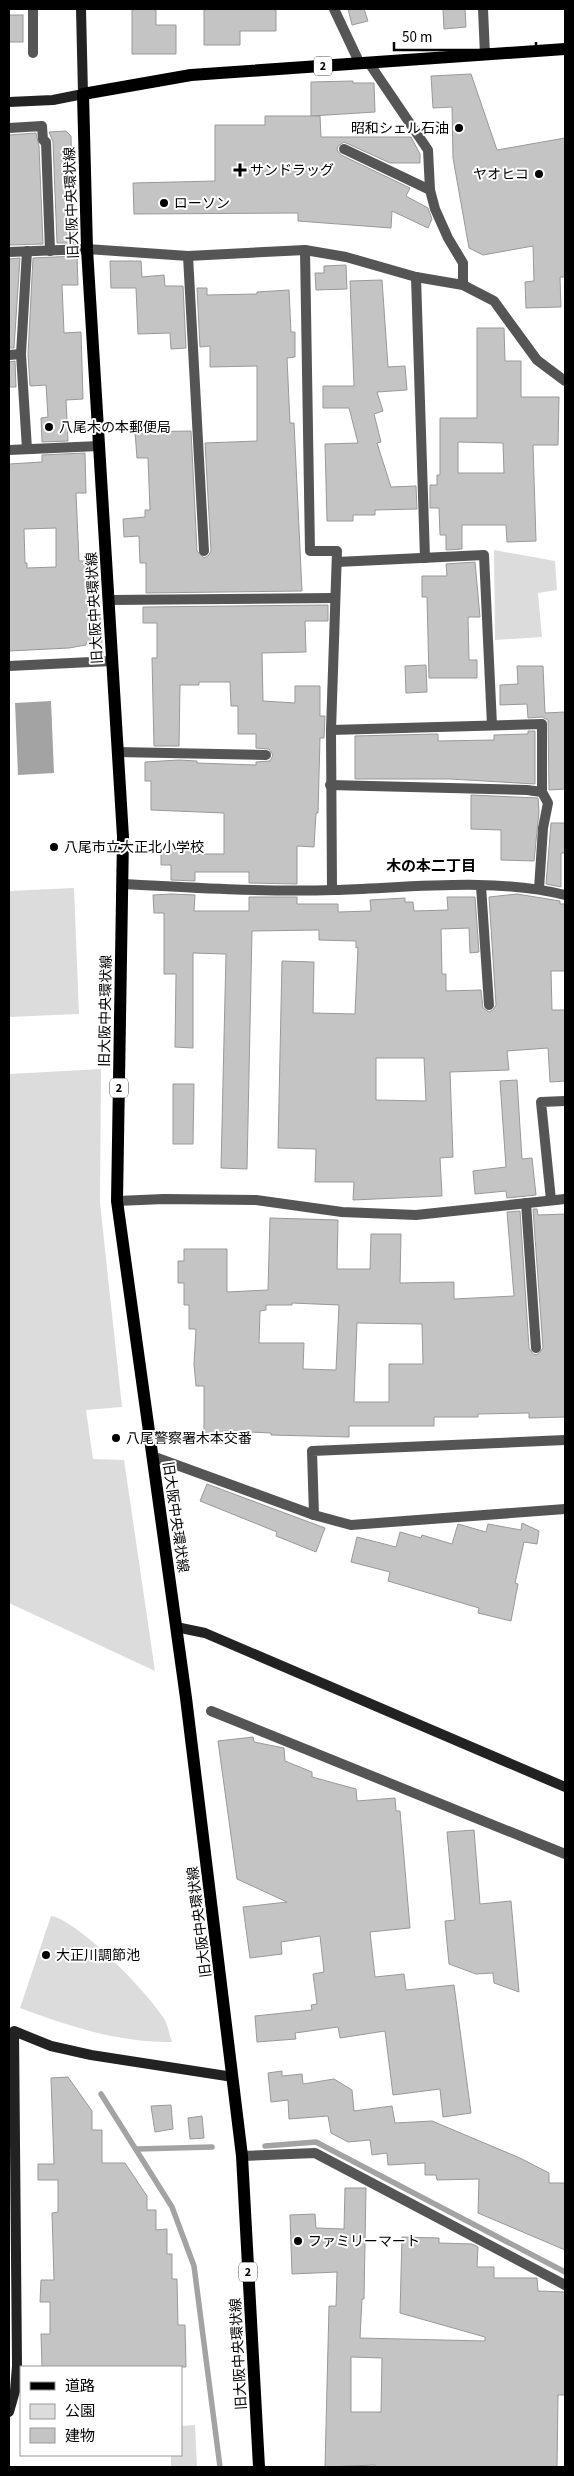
<svg xmlns="http://www.w3.org/2000/svg" width="574" height="2476" font-family="'Source Sans 3','Noto Sans JP',sans-serif">
	<style>
		.green { fill: #dcdcdc }
		.water { fill: #a3a3a3 }
		.lines { fill: none; stroke-linecap: round; stroke-linejoin: round }
		.stream { stroke: #a3a3a3; stroke-width: 5.5 }
		.building { fill: #c4c4c4; stroke: #999; fill-rule: evenodd }
		.street { stroke: #555; stroke-width: 10 }
		.secondary { stroke: #222; stroke-width: 10 }
		.primary { stroke: #000; stroke-width: 12 }
		.poi-dot { fill: #000; stroke: #fff; stroke-width: 2 }
		.labels { text-anchor: middle; stroke-width: 4; stroke-linejoin: round; paint-order: stroke }
		.shield { fill: #fff; stroke: #4c4c4c; stroke-width: 1 }
		.shield-label { font-size: 12px; font-weight: bold; fill: #000 }
		.poi-label { font-size: 14px; fill: #000; stroke: #fff; text-anchor: start }
		.street-label { font-size: 14px; fill: #000; stroke: #fff }
		.neighbourhood-label { font-size: 15px; font-weight: bold; fill: #000; stroke: #fff }
	</style>
	<rect width="100%" height="100%" fill="#fff"/>
	<g class="green">
		<polygon points="494,550 555,561 557,590 538,593 542,637 495,640"/>
		<polygon points="74,888 79,1014 9,1017 9,891"/>
		<polygon points="101,1069 100,1203 122,1407 86,1410 93,1459 124,1460 155,1671 9,1603 9,1074"/>
		<path d="M51,1916C78,1920 147,1992 163,2017C168,2024 169,2034 172,2042C120,2043 68,2026 20,2008Z"/>
		<polygon points="195,2425 197,2467 171,2467 171,2455 181,2455 181,2426"/>
	</g>
	<polygon class="water" points="51,701 54,773 18,775 15,703"/>
	<g class="lines">
		<g class="stream">
			<polyline points="101,2094 172,2207 194,2266 220,2467"/>
			<polyline points="265,2146 316,2142 565,2272"/>
			<polyline points="137,2149 212,2147"/>
		</g>
	</g>
	<g class="building">
		<polygon points="132,9 156,9 156,25 176,25 176,54 132,54"/>
		<polygon points="204,9 276,9 276,31 240,31 240,45 204,45"/>
		<polygon points="348,9 364,9 368,21 352,25"/>
		<polygon points="443,9 465,9 466,27 444,29"/>
		<rect x="9" y="15" width="14" height="27"/>
		<polygon points="471,74 497,150 565,138 565,277 560,277 561,307 526,308 525,282 534,281 533,246 483,255 469,248 453,158 452,107 433,108 431,76"/>
		<polygon points="353,81 353,83 374,83 375,112 311,116 311,82"/>
		<polygon points="265,116 320,116 321,137 411,137 420,154 420,163 390,163 344,142 338,146 337,150 341,155 410,188 406,196 428,208 432,219 428,228 392,211 391,228 298,221 298,213 134,214 133,183 215,181 215,125 265,125"/>
		<polygon points="66,131 71,136 74,243 57,243 53,142 49,132"/>
		<polygon points="36,133 39,146 43,244 9,245 9,135"/>
		<polygon points="77,256 78,285 62,285 64,333 81,332 83,399 66,400 68,441 42,442 41,418 48,417 46,385 30,386 28,354 33,258"/>
		<polygon points="20,258 14,348 9,348 9,259"/>
		<polygon points="110,261 141,261 142,277 164,275 165,286 183,286 186,348 171,349 170,333 138,334 136,288 111,288"/>
		<polygon points="346,265 347,289 316,290 315,273 324,273 324,266"/>
		<polygon points="382,280 388,367 405,366 407,390 377,392 383,411 374,414 381,442 377,443 391,487 416,486 417,509 375,510 375,515 353,515 353,521 327,521 325,444 358,443 349,408 323,408 323,386 354,386 350,281"/>
		<polygon points="197,288 207,288 207,295 257,294 257,292 289,290 291,332 295,332 295,357 287,358 290,423 294,423 302,591 146,593 146,563 140,563 139,536 124,537 123,519 145,517 145,510 150,510 148,458 137,458 135,432 191,431 197,551 204,558 208,556 211,551 205,443 257,441 257,366 210,367 210,346 200,347"/>
		<path d="M477,328H504L505,361H521V397H559L558,445H533L536,541L507,542L506,525H462V549L446,550V535H440L439,508H430V485H437V475H440V418H477ZM458,442L503,443L504,473H458Z"/>
		<polygon points="15,361 16,387 9,387 9,362"/>
		<path d="M85,453L86,493H76L79,561H90L93,617L100,616L102,642L86,643V645L69,648L9,651V464L42,462V455ZM56,528V567L27,568V563H25L24,529Z"/>
		<polygon points="475,562 480,617 468,617 469,660 477,660 477,678 429,678 427,597 422,597 422,576 447,576 446,564"/>
		<polygon points="328,605 328,621 305,621 306,652 262,653 263,701 295,703 295,686 320,686 320,716 325,716 324,738 320,738 318,813 316,813 314,847 297,846 297,884 249,883 249,872 195,872 195,881 171,880 171,865 161,865 161,847 191,848 191,854 224,854 224,813 151,810 151,781 145,781 145,762 179,760 197,761 197,763 256,765 256,762 270,761 273,755 269,749 256,748 256,734 238,734 238,706 231,706 230,682 199,682 199,685 180,685 179,746 154,746 152,658 157,658 157,623 143,623 143,607"/>
		<polygon points="426,665 427,692 406,693 405,666"/>
		<polygon points="517,666 543,666 545,713 565,712 565,789 549,790 548,720 542,717 528,718 527,704 500,705 500,685 518,684"/>
		<polygon points="528,731 535,731 535,784 450,779 355,779 355,736 438,734 438,741 494,740 494,735 528,734"/>
		<polygon points="471,795 538,798 539,812 534,861 501,860 501,830 471,829"/>
		<polygon points="551,823 565,823 565,853 561,853 561,887 546,884"/>
		<path d="M171,894L195,895L194,911H249V897H297V904H338V912L371,911L370,900L405,898V902H413L414,911L448,910L447,897H475L479,952L470,953L469,928L441,929L442,974H446V991L481,990L483,1008L489,1012L493,1010L496,1005L489,897L517,894L560,901V904H565V971H551L552,1010H565V1081L550,1082L548,1048L507,1051L509,1070L450,1072L453,1157L440,1158L442,1196L353,1200L354,1182H315L316,1149L278,1148L282,961L314,962L313,1013L355,1014L358,947L356,948V941L319,940V930L252,931L247,1169L221,1168L226,954L193,953V1048L175,1047L176,974H164V913H154L153,895ZM376,1058H424L426,1101L376,1100Z"/>
		<polygon points="517,1080 522,1159 532,1158 536,1195 507,1198 506,1191 475,1194 473,1171 506,1167 500,1081"/>
		<polygon points="173,1084 194,1084 193,1144 173,1144"/>
		<path d="M533,1209H537L538,1215L565,1214V1417L529,1418V1413L478,1414V1417H434V1426H349V1437L271,1435V1433L227,1431V1443H204V1386H196L194,1364L196,1329H189V1305H184V1283H178V1261H184V1249H227V1292L268,1290L270,1218L338,1220L337,1269H370L371,1234H401L400,1283L454,1282V1299L514,1296L507,1212L520,1211L529,1348L533,1354L537,1355L543,1348ZM292,1303L339,1305L336,1370L303,1369L304,1343H259L260,1311L266,1310V1305H292ZM357,1323L422,1324L423,1364H389V1402H354Z"/>
		<polygon points="207,1484 325,1528 316,1552 276,1536 277,1532 200,1501"/>
		<polygon points="522,1523 539,1531 537,1544 524,1542 515,1583 518,1584 511,1621 478,1613 479,1608 388,1581 390,1572 351,1562 357,1537 396,1547 400,1532 421,1538 422,1535 452,1544 458,1524 486,1532 488,1524 521,1530"/>
		<polygon points="253,1737 254,1742 284,1748 285,1761 312,1772 312,1777 356,1789 357,1801 395,1798 396,1811 400,1811 410,1928 370,1932 375,1977 404,1974 406,1990 454,1985 471,2113 443,2117 440,2089 393,2095 385,2031 340,2038 338,2027 295,2033 296,2039 257,2042 255,2016 312,2010 311,2005 317,2004 313,1974 324,1972 320,1936 281,1942 282,1954 250,1958 243,1907 287,1902 237,1879 218,1741"/>
		<polygon points="474,1830 480,1904 511,1901 519,1992 494,1983 493,1973 476,1974 449,1964 445,1921 455,1920 447,1832"/>
		<polygon points="282,2071 282,2076 302,2074 303,2084 334,2079 352,2090 354,2111 392,2106 395,2123 432,2121 520,2158 549,2173 549,2183 565,2183 565,2250 478,2213 479,2179 437,2180 436,2175 425,2175 425,2163 388,2165 387,2153 372,2155 370,2140 348,2142 331,2133 328,2116 289,2119 288,2100 271,2102 268,2073"/>
		<polygon points="68,2077 92,2111 92,2130 102,2130 102,2163 125,2163 147,2196 147,2210 156,2210 156,2230 167,2229 167,2254 172,2254 172,2279 177,2279 178,2325 185,2325 186,2367 42,2367 41,2334 50,2334 50,2302 40,2302 41,2280 54,2280 52,2213 58,2212 58,2180 38,2180 38,2164 54,2164 51,2078"/>
		<polygon points="171,2105 173,2129 155,2132 151,2106"/>
		<polygon points="202,2116 204,2138 190,2139 188,2118"/>
		<path d="M345,2188H366L364,2299H362L360,2338L485,2341V2337L400,2313L402,2237L439,2238V2243L472,2244L478,2247L477,2267H494V2278H537L538,2291L565,2292V2395H558L557,2467H375V2465L325,2467L329,2306H336L337,2272L292,2274L290,2215L315,2214L316,2228L344,2229ZM351,2357L382,2358L381,2412H351Z"/>
	</g>
	<g class="lines">
		<g class="street">
			<polyline points="33,9 33,53"/>
			<polyline points="334,9 360,64"/>
			<polyline points="483,9 485,55"/>
			<polyline points="369,63 428,150 430,190 435,209 448,238 463,263 463,285"/>
			<polyline points="9,128 42,126 43,140 46,142 50,251"/>
			<polyline points="344,149 430,190"/>
			<polyline points="305,250 310,551 337,551 331,730 332,890"/>
			<polyline points="9,252 87,249 188,256 305,250 346,257 416,277 463,285 494,301 537,360 565,381"/>
			<polyline points="188,256 204,551"/>
			<polyline points="416,277 425,558"/>
			<polyline points="9,355 21,354"/>
			<polyline points="27,449 21,354 27,251"/>
			<polyline points="9,450 99,446"/>
			<polyline points="337,562 484,555 492,725"/>
			<polyline points="109,600 334,598"/>
			<polyline points="9,666 112,661"/>
			<polyline points="331,730 542,724 542,792 548,803 543,828 539,889"/>
			<polyline points="117,752 266,755"/>
			<polyline points="330,785 527,790 542,792"/>
			<path d="M122,884C193,888 263,892 334,890C407,888 495,877 565,895"/>
			<polyline points="481,886 489,1005"/>
			<polyline points="551,1200 541,1102 565,1101"/>
			<polyline points="117,1201 164,1199 256,1200 342,1212 416,1215 565,1199"/>
			<polyline points="526,1203 536,1348"/>
			<polyline points="152,1456 314,1515 351,1525 565,1509"/>
			<polyline points="314,1515 312,1451 565,1440"/>
			<polyline points="211,1711 565,1854"/>
			<polyline points="242,2156 315,2153 565,2285"/>
		</g>
		<g class="secondary">
			<polyline points="9,102 53,100 83,94 81,9"/>
			<polyline points="176,1627 205,1633 565,1787"/>
			<polyline points="9,2412 15,2391 17,2366 14,2031 51,2046 91,2055 233,2077"/>
		</g>
		<polyline class="primary" points="259,2467 242,2156 186,1698 117,1201 123,837 87,249 83,94 191,75 565,49"/>
	</g>
	<g class="poi-dot">
		<circle cx="459" cy="128" r="5"/>
		<path d="M237.5 162.5h5v5h5v5h-5v5h-5v-5h-5v-5h5z"/>
		<circle cx="539" cy="174" r="5"/>
		<circle cx="164" cy="203" r="5"/>
		<circle cx="49" cy="427" r="5"/>
		<circle cx="54" cy="847" r="5"/>
		<circle cx="116" cy="1438" r="5"/>
		<circle cx="46" cy="1955" r="5"/>
		<circle cx="298" cy="2241" r="5"/>
	</g>
	<g class="labels">
		<g class="shield">
			<rect x="314" y="56.5" width="18" height="19" rx="4"/>
			<rect x="110" y="1078.5" width="18" height="19" rx="4"/>
			<rect x="239" y="2262.5" width="18" height="19" rx="4"/>
		</g>
		<g class="shield-label">
			<text x="323" y="70">2</text>
			<text x="119" y="1092">2</text>
			<text x="248" y="2276">2</text>
		</g>
		<g class="poi-label">
			<text x="449" y="133" text-anchor="end">昭和シェル石油</text>
			<text x="250" y="175">サンドラッグ</text>
			<text x="529" y="179" text-anchor="end">ヤオヒコ</text>
			<text x="174" y="208">ローソン</text>
			<text x="59" y="432">八尾木の本郵便局</text>
			<text x="64" y="852">八尾市立大正北小学校</text>
			<text x="126" y="1443">八尾警察署木本交番</text>
			<text x="56" y="1960">大正川調節池</text>
			<text x="308" y="2246">ファミリーマート</text>
		</g>
		<g class="street-label">
			<text transform="translate(71 203) rotate(-92)" y="5">旧大阪中央環状線</text>
			<text transform="translate(94 608) rotate(-93)" y="5">旧大阪中央環状線</text>
			<text transform="translate(105 1011) rotate(-89)" y="5">旧大阪中央環状線</text>
			<text transform="translate(176 1517) rotate(82)" y="5">旧大阪中央環状線</text>
			<text transform="translate(199 1922) rotate(-97)" y="5">旧大阪中央環状線</text>
			<text transform="translate(238 2354) rotate(-93)" y="5">旧大阪中央環状線</text>
		</g>
		<g class="neighbourhood-label">
			<text x="431" y="871">木の本二丁目</text>
		</g>
	</g>
	<rect width="574" height="2476" fill="none" stroke="#000000" stroke-width="20"/>
	<rect x="20" y="2366" width="162" height="90" fill="#ffffff" stroke="#999999"/>
	<rect x="30" y="2382" width="25" height="8" fill="#000000" stroke="#999999"/>
	<text x="65" y="2391" font-size="15" fill="#000000">道路</text>
	<rect x="30" y="2404" width="25" height="15" fill="#dcdcdc" stroke="#999999"/>
	<text x="65" y="2416" font-size="15" fill="#000000">公園</text>
	<rect x="30" y="2428" width="25" height="15" fill="#c4c4c4" stroke="#999999"/>
	<text x="65" y="2441" font-size="15" fill="#000000">建物</text>
	<path d="M394 42v8h142v-8" fill="none" stroke="#000000" stroke-width="2.5"/>
	<text x="402" y="42" font-size="15" fill="#000000" stroke="#ffffff" stroke-width="4" paint-order="stroke">50 m</text>
</svg>
